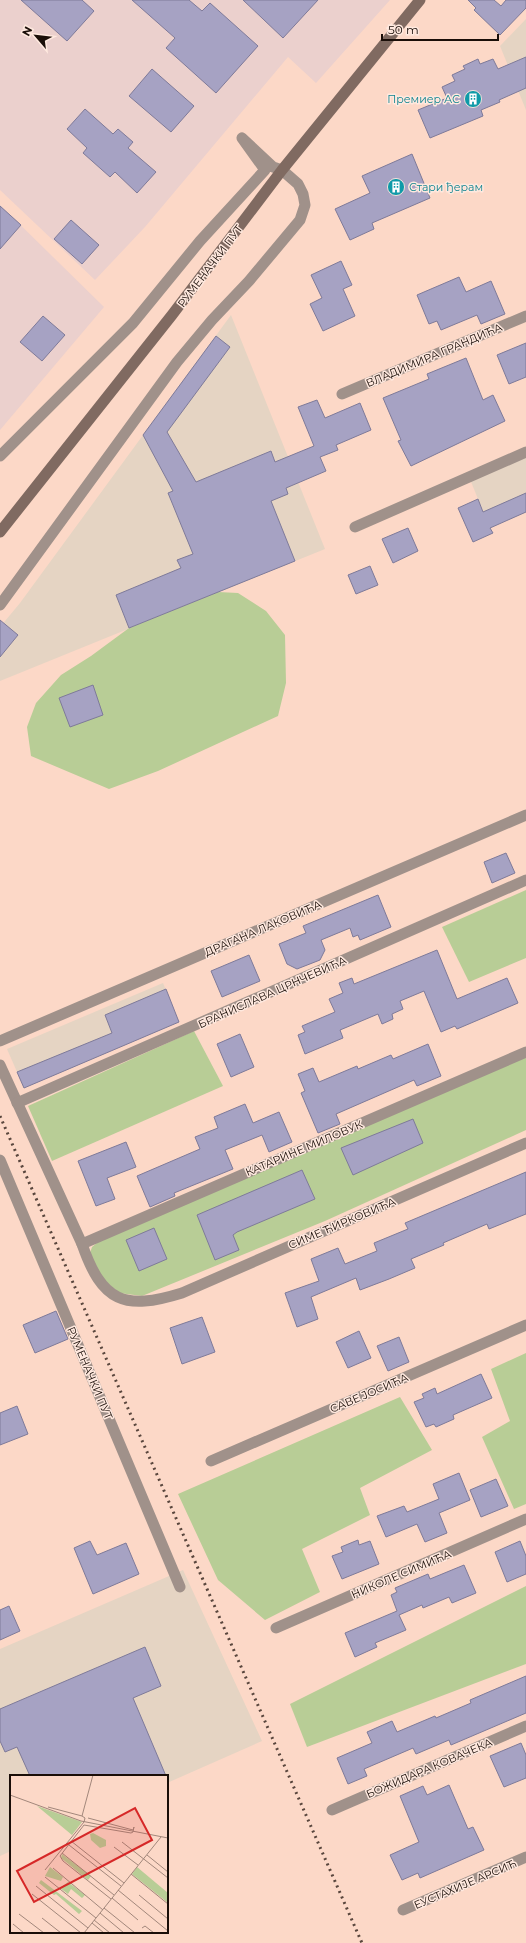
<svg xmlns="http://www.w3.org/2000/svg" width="526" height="1943" font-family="Montserrat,sans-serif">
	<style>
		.commercial { fill: #e5d4c3 }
		.industrial { fill: #ebd0cd }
		.green { fill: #b8cd96 }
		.building { fill: #a6a2c3; stroke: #7e7a99 }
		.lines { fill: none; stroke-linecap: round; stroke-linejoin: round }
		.minor { stroke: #a0918a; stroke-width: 11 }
		.secondary { stroke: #806a61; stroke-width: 11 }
		.rail { stroke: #59463d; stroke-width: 3; stroke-dasharray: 2 4; stroke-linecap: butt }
		.labels { text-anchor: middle; stroke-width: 3; stroke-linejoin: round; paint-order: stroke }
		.culture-label { font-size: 11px; fill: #0d838f; stroke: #ffe9df; text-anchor: end }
		.street-label { font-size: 11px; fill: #1a0e08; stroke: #ffe9df }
		.inset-road { fill: none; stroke: #a2877b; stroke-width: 1 }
		.view { fill: #d62828; fill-opacity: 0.15; stroke: #d62828; stroke-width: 2 }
		.inset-edge { fill: none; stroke: #1a0e08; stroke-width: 2 }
	</style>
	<rect width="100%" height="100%" fill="#fcd8c7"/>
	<g class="commercial">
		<polygon points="526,19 526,110 500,46"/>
		<polygon points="231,315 325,549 0,681 0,627 20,603"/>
		<polygon points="526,452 526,512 490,528 469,477"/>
		<polygon points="163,983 179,1022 24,1088 7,1049"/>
		<polygon points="183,1570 262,1741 167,1783 167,1776 11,1776 11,1851 0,1856 0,1649"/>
	</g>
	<g class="industrial">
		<polygon points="0,0 390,0 316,83 288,57 145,227 95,280 0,190"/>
		<polygon points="0,205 104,307 0,430"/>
	</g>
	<g class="green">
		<polygon points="218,592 238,593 266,611 285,635 286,683 278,716 158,771 109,789 31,756 27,727 36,703 61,675 91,656 129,628"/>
		<polygon points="526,890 526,958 469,982 442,927"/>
		<polygon points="194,1031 223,1086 52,1161 28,1106"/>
		<polygon points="526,1057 526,1130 325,1221 142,1296 119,1293 99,1276 90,1253 92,1247 98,1242"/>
		<polygon points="526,1353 526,1504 514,1509 482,1437 510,1421 491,1369"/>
		<polygon points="400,1397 432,1450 360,1488 370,1515 302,1549 320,1592 265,1620 218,1580 178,1494"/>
		<polygon points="526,1586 526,1664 307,1747 290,1704"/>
	</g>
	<g class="building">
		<polygon points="21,0 82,0 94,11 67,41"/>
		<polygon points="132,0 189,0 202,11 210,3 258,46 216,93 166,48 175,38"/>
		<polygon points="243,0 318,0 283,38"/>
		<polygon points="468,0 494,0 501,6 506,0 526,0 526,8 500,35 474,10 476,8"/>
		<polygon points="526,57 526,88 499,100 500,102 481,110 483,116 430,138 418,110 447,98 442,87 455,81 452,75 465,69 463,66 478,59 480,64 493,59 498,69"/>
		<polygon points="152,69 194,106 171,132 129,96"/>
		<polygon points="85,109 113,134 118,129 133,142 128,148 156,172 137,193 115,172 110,177 83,153 87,148 67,129"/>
		<polygon points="412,154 430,198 372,223 374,229 350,240 335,209 370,193 362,176"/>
		<polygon points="0,206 21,225 0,249"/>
		<polygon points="71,220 99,245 82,264 54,239"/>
		<polygon points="341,261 352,285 343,289 355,316 323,331 310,304 322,298 311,275"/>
		<polygon points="459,277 466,292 491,281 505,314 481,324 477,315 441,330 437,321 429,324 417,295"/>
		<polygon points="43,316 65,335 42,361 20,342"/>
		<polygon points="216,336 230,347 167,432 196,482 271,451 275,462 314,446 298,407 317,400 325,418 360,403 371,430 336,445 338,450 320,457 326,471 286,488 288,494 271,501 295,561 129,628 116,595 181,568 177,560 193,554 168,493 173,491 143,435"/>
		<polygon points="526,343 526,377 509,384 497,355"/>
		<polygon points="466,358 483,400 493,395 505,421 411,466 398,441 401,440 383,398 429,379 427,374"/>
		<polygon points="526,493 526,512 490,528 493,533 473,542 458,508 478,499 483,512"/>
		<polygon points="408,528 418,551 393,563 382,539"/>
		<polygon points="370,566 378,585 356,594 348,575"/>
		<polygon points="0,620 18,635 0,657"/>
		<polygon points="93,685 103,715 70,727 59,698"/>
		<polygon points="506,853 515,873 492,883 484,862"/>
		<polygon points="378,895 391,927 360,940 358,935 353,937 350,928 321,940 325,950 320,960 297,969 287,964 279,944 306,933 303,926"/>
		<polygon points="437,950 457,999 507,978 518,1003 457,1029 455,1026 441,1032 424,991 400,1001 403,1009 392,1014 393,1019 382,1024 378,1014 340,1030 343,1038 305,1054 298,1035 305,1032 302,1026 335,1012 329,999 343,993 339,983 352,978 354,984"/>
		<polygon points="249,955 260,981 222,997 211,971"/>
		<polygon points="166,989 179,1022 24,1088 17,1072 112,1033 105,1015"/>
		<polygon points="240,1034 254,1067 231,1077 217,1044"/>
		<polygon points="428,1044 441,1076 417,1086 414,1080 336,1114 340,1124 318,1133 301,1093 305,1091 298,1074 313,1068 319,1082 357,1066 358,1069 391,1055 393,1059"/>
		<polygon points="245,1104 253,1123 279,1112 292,1142 269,1152 262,1135 225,1150 233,1169 174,1193 175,1196 150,1207 137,1176 200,1149 195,1137 218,1128 214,1117"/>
		<polygon points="413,1119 423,1143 353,1175 341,1148"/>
		<polygon points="126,1142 136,1167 107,1178 115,1199 96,1206 78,1161"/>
		<polygon points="302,1170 315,1199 237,1232 233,1235 239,1250 215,1260 197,1215"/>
		<polygon points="526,1172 526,1214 489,1229 487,1224 443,1243 444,1245 411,1259 415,1268 389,1279 360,1290 356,1278 311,1297 318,1319 297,1327 285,1293 319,1281 311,1259 338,1248 345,1264 377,1251 374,1243 408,1229 405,1223"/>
		<polygon points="154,1228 167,1259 139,1271 126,1240"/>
		<polygon points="56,1311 68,1339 35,1353 23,1325"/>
		<polygon points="202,1317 215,1352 182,1364 170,1328"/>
		<polygon points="359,1331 371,1358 348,1368 336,1342"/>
		<polygon points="399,1337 409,1362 388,1371 377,1346"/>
		<polygon points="481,1374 492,1398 453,1415 454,1419 436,1427 434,1424 426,1427 414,1402 424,1398 422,1394 435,1388 437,1394"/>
		<polygon points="17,1406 28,1434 0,1445 0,1413"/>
		<polygon points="459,1473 470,1500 439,1513 447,1533 425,1542 417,1524 386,1537 377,1516 404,1506 407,1512 439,1499 433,1484"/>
		<polygon points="496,1479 508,1506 481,1517 470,1490"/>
		<polygon points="358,1540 359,1545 370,1541 379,1564 342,1579 332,1556 343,1552 341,1547"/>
		<polygon points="90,1541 97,1555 126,1543 139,1574 93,1594 74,1548"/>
		<polygon points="520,1541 526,1556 526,1574 507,1582 495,1552"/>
		<polygon points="464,1565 476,1593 452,1603 449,1597 423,1608 422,1605 399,1615 406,1630 375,1643 377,1647 355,1657 345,1633 397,1611 391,1595 397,1592 395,1588 428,1574 430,1579"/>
		<polygon points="9,1606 20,1631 0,1640 0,1610"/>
		<polygon points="145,1647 161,1686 133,1698 166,1776 30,1776 17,1747 5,1752 0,1741 0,1709"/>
		<polygon points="526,1676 526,1713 451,1745 449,1740 416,1754 413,1748 364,1769 367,1776 348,1784 337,1758 372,1743 367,1732 392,1721 397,1732 435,1716 436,1718 471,1703 470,1700"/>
		<polygon points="521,1743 526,1755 526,1778 504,1787 490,1756"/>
		<polygon points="449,1785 468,1829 473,1827 484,1850 420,1878 418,1873 402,1880 390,1855 419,1842 400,1796 423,1786 427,1795"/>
	</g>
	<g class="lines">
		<g class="minor">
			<polyline points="342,394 526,316"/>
			<polyline points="0,456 133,323 200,241 265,170 242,138 273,167 282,170 298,184 303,194 305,205 300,220 249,281 212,320 177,362 0,605"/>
			<polyline points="355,527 526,452"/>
			<polyline points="0,1041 526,815"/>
			<path d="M0,1065L82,1244C102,1302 124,1311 182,1293L526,1143"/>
			<polyline points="17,1103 526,880"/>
			<polyline points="0,1160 180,1587"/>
			<polyline points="82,1244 526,1052"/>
			<polyline points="211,1461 526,1325"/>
			<polyline points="276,1628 526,1519"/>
			<polyline points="332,1810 526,1726"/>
			<polyline points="403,1910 526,1857"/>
		</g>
		<polyline class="secondary" points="0,532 172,315 282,170 420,0"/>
		<polyline class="rail" points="0,1116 362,1943"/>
	</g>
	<defs>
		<g id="building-disc" transform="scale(0.9)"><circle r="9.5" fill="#0f9aa8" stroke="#ffe9df"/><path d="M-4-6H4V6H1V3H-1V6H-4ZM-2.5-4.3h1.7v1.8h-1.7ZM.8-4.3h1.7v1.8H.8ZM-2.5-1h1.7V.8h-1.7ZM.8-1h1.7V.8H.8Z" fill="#fff"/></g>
	</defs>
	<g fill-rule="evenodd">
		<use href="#building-disc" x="473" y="99"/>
		<use href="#building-disc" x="396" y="187"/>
	</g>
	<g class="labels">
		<g class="culture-label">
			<text x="460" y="103">Премиер АС</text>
			<text x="409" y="191" text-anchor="start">Стари ђерам</text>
		</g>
		<g class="street-label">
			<text transform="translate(210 266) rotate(-53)" y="4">РУМЕНАЧКИ ПУТ</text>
			<text transform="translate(434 355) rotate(-23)" y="4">ВЛАДИМИРА ГРАНДИЋА</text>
			<text transform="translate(263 928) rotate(-23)" y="4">ДРАГАНА ЛАКОВИЋА</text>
			<text transform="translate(272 992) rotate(-24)" y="4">БРАНИСЛАВА ЦРНЧЕВИЋА</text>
			<text transform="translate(304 1148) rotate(-23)" y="4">КАТАРИНЕ МИЛОВУК</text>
			<text transform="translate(342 1223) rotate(-23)" y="4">СИМЕ ЋИРКОВИЋА</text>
			<text transform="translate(90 1373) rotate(67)" y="4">РУМЕНАЧКИ ПУТ</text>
			<text transform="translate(369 1393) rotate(-23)" y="4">САВЕ ЈОСИЋА</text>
			<text transform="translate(401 1574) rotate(-23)" y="4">НИКОЛЕ СИМИЋА</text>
			<text transform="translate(429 1768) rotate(-23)" y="4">БОЖИДАРА КОВАЧЕКА</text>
			<text transform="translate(465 1884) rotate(-23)" y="4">ЕУСТАХИЈЕ АРСИЋ</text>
		</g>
	</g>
	<g transform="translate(10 1775)">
		<rect width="158" height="158" fill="#fcd8c7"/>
		<path d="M27,31L72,47L62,60ZM83,58L96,65V71L90,73L81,65L80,59ZM52,79L81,101L78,105L51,83ZM40,92L53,102L51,106L35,101ZM127,92L158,118V128L122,99ZM31,105L47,117L72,136L69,139L46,119L44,120L29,108ZM58,107L75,120L72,123L61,114L58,119L50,113Z" fill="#b8cd96"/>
		<path class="inset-road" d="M0,20L71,46L158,63M38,32L72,41M72,41L83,0M78,43L123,55L124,52L123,57L121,58L74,50L50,81L53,86L101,124M61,66L114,108M112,67L158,103M59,70L111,111M104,72L128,90M52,78L104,120M137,80L158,97M43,93L93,135M35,95L74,47L75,43L72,41M121,99L158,129M35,102L86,143M26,111L78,153M108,115L158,156M22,119L71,158M129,120L158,144M102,123L128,145M94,133L125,158M90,138L114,158M9,139L34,158M32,143L51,158M84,145L100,158M82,148L94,158M3,149L14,158M132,153L135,151L144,158M74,158L151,62"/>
		<path class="view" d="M125,33L142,65L24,127L7,96Z"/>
		<rect width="158" height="158" class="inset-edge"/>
	</g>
	<g transform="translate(36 36) rotate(298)" stroke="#ffe9df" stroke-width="3" paint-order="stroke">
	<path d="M0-3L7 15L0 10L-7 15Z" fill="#1a0e08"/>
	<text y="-6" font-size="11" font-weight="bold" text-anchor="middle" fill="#1a0e08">N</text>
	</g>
	<path d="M382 34v6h116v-6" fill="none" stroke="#1a0e08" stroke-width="2"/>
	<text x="388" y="34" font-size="12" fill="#1a0e08" stroke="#ffe9df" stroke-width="3" paint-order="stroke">50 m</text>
</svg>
